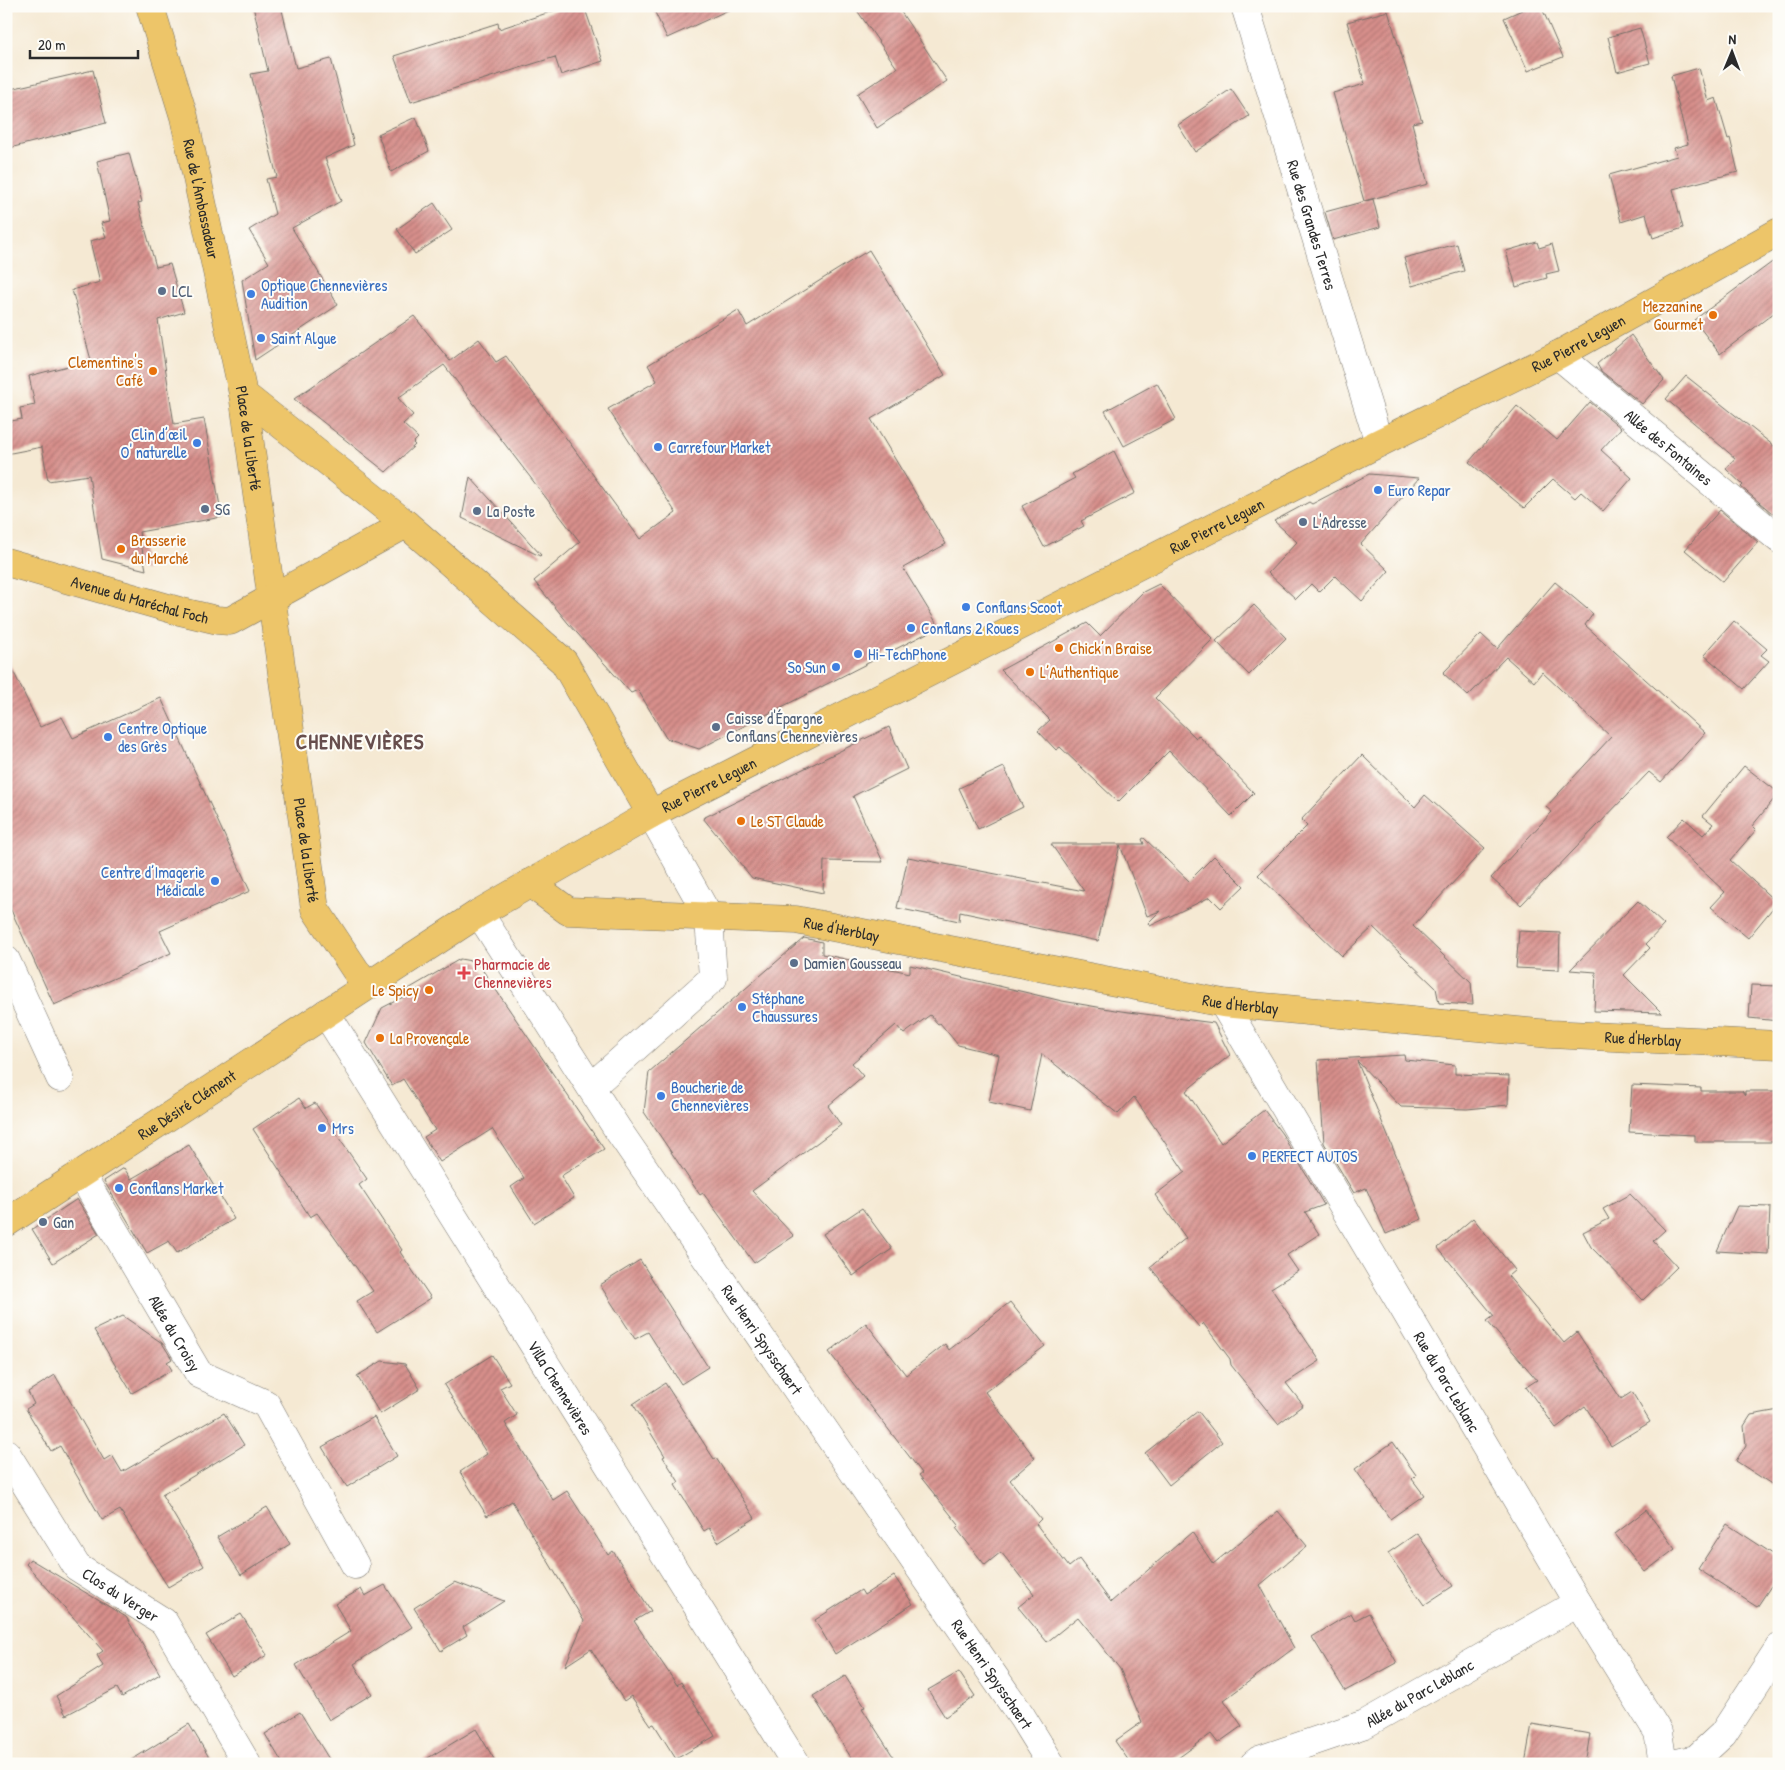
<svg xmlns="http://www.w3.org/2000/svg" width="1785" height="1770" font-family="'Patrick Hand',sans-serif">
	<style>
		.building { fill: url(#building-hatch) }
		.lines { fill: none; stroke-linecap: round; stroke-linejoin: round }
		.minor-casing { stroke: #726e66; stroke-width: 29 }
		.major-casing { stroke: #726e66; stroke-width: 29 }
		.minor { stroke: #fff; stroke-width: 28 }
		.major { stroke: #edc569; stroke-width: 28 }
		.service-dot { fill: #5c6f8a; stroke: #fdfcf7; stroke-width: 2 }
		.shop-dot { fill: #3f7fe0; stroke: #fdfcf7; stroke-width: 2 }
		.food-dot { fill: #e8710a; stroke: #fdfcf7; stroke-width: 2 }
		.health-dot { fill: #e0444e; stroke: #fdfcf7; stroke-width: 2 }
		.labels { text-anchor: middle; stroke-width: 4; stroke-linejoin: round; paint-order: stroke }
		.street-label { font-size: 16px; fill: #2b2b2b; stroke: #fdfcf7 }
		.shop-label { font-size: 16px; fill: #366cbe; stroke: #fdfcf7; text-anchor: start }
		.service-label { font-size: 16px; fill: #4e5e75; stroke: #fdfcf7; text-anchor: start }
		.food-label { font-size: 16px; fill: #c56008; stroke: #fdfcf7; text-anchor: start }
		.health-label { font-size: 16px; fill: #be3a42; stroke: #fdfcf7; text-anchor: start }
		.district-label { font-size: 21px; font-weight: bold; letter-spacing: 1px; fill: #674e4d; stroke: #fdfcf7 }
	</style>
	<defs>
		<pattern id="building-hatch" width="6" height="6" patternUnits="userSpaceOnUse" patternTransform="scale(1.25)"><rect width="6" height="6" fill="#d78f8b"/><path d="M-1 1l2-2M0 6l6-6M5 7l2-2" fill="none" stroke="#af7572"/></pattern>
	</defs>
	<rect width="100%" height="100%" fill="#fdfcf7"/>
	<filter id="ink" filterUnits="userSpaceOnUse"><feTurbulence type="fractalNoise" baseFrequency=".02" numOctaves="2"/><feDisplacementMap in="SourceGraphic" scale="10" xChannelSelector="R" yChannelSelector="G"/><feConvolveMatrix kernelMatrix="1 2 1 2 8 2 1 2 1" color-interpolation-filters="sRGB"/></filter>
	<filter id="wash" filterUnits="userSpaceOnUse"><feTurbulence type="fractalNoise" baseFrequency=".0096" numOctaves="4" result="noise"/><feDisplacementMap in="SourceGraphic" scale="20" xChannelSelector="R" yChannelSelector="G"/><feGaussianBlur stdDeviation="1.12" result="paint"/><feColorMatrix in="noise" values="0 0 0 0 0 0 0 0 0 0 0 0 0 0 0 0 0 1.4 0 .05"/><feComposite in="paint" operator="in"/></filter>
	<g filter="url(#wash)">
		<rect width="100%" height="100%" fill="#f5e9d3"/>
		<g id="blocks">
			<g class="building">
				<polygon points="253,6 281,6 296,68 331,59 354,145 325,158 341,201 292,228 338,305 255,360 242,280 269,263 249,230 275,214 266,179 277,177 251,74 268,71"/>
				<polygon points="568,6 584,6 603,61 561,75 555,57 411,102 394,56 498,23 499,29"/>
				<polygon points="652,6 737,6 667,38"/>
				<polygon points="854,6 897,6 947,81 877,128 857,94 897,68"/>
				<polygon points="1531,6 1541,6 1563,57 1528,71 1504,18"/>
				<polygon points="1388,11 1422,121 1412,123 1428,184 1364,201 1333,93 1365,84 1347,22"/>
				<polygon points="1640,28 1650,63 1617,72 1608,37"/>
				<polygon points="1699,68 1708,101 1716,98 1728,139 1730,138 1738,172 1673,189 1683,228 1653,238 1646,214 1621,222 1609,175 1677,156 1674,148 1688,144 1671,76"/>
				<polygon points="93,70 106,123 6,149 6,90"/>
				<polygon points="1231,89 1249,116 1195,152 1178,125"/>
				<polygon points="416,117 429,151 391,172 378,134"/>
				<polygon points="129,153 142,202 138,203 156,267 170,264 184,312 158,320 174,424 204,419 222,517 139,532 146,570 102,559 89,475 48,481 42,447 6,454 6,422 22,419 20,408 35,405 29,376 91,360 72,290 100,282 90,241 106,237 101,223 110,221 97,161"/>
				<polygon points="1373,199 1380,227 1333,240 1325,212"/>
				<polygon points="434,203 452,230 415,254 397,229"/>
				<polygon points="1537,242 1539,248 1552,244 1559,271 1546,274 1547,278 1516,287 1506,251"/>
				<polygon points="1457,244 1464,271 1412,286 1404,258"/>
				<polygon points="869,250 945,375 871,419 946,544 903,568 939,627 699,749 666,738 638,690 631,693 568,623 534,581 580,542 444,365 398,398 413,415 403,424 418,438 413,443 415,445 386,472 294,399 414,316 450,361 479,339 496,362 506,356 640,539 676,513 608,409 657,381 648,365 738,310 747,326"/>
				<polygon points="1779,257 1779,309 1720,354 1694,320"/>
				<polygon points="1631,335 1664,380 1642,404 1601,371 1597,364"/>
				<polygon points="1686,376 1779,450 1778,518 1741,487 1743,485 1726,469 1735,458 1666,399"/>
				<polygon points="1157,383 1176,419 1124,446 1105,411"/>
				<polygon points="1590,402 1621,428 1601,450 1632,478 1603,511 1581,492 1575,498 1553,479 1524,508 1469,462 1517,406 1557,440"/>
				<polygon points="1114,451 1135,493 1081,521 1084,526 1044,547 1022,506 1075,478 1072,474"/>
				<polygon points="1369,474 1419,478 1361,544 1389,571 1362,601 1335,576 1319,592 1311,584 1296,599 1268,573 1297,542 1274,521 1309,502 1312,504"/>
				<polygon points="470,477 541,555 540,556 462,518"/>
				<polygon points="1720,510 1758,542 1723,582 1685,550"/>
				<polygon points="1555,582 1593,614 1585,625 1705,733 1661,782 1649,772 1521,905 1491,878 1552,812 1546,807 1611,737 1542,672 1534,682 1506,657 1468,696 1443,673 1481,634 1497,649"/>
				<polygon points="1159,584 1213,639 1155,698 1196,738 1198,735 1254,793 1231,816 1169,751 1118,802 1060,747 1056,750 1038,731 1050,720 1001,670 1087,623 1100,636 1143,592"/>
				<polygon points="1254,605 1286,638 1249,675 1216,641"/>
				<polygon points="1734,621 1767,649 1761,655 1769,661 1744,689 1704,655"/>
				<polygon points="6,656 40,727 62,717 73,738 161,698 250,891 160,931 171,953 54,1005 6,899"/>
				<polygon points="889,727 907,769 853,796 883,862 824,861 823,893 752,878 703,818"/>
				<polygon points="1362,755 1415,807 1425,795 1485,848 1413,926 1471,982 1473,1005 1439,1003 1436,988 1373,927 1342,956 1258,875 1307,826 1301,820"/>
				<polygon points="1744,766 1779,793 1752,826 1756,830 1730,860 1777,903 1748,938 1711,907 1725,892 1666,837 1684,818 1703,835 1713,824 1703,816"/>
				<polygon points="1004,767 1023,807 978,829 959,788"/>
				<polygon points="1144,838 1189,881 1214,856 1244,886 1221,908 1210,897 1150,926 1148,923 1160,911 1147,916 1120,845 1098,941 960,912 959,921 897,908 908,857 1084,891 1051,844 1144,844 1142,839"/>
				<polygon points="1638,901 1664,925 1646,944 1650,948 1624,975 1662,1013 1594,1011 1596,972 1570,970"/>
				<polygon points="1519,931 1560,933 1559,970 1516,968"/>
				<polygon points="804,938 822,942 822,954 910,973 910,965 1062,1001 1121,1011 1214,1023 1230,1055 1186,1091 1221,1143 1264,1110 1282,1134 1324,1205 1305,1212 1319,1234 1287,1255 1298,1271 1271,1288 1320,1361 1286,1383 1303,1405 1278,1424 1231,1365 1230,1359 1203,1323 1199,1327 1150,1267 1186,1238 1155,1195 1185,1172 1134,1097 1118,1114 1042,1054 1030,1111 989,1102 999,1055 958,1045 940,1023 938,1024 930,1015 904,1034 896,1025 852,1063 863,1076 828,1106 841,1125 752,1191 794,1236 754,1263 703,1193 700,1195 644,1112 649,1072"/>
				<polygon points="460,959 477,962 604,1149 561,1176 574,1198 534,1223 511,1187 524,1178 492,1129 440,1162 424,1137 435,1130 403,1079 392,1086 366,1043 382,1008 407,995 405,991"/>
				<polygon points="1751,985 1779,986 1779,1021 1749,1018"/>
				<polygon points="1404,1055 1405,1060 1455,1065 1455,1074 1509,1076 1508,1105 1467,1109 1401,1107 1357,1061 1422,1219 1386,1234 1366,1188 1354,1193 1324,1143 1318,1060"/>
				<polygon points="1632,1085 1701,1088 1701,1091 1742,1091 1745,1095 1745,1091 1779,1091 1779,1142 1695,1142 1695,1135 1629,1132"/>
				<polygon points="299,1098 306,1108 315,1103 367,1179 359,1185 402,1250 400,1252 431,1298 377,1332 357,1301 373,1291 317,1213 310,1217 253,1129"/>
				<polygon points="189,1145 234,1219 177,1253 169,1241 147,1253 104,1181 124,1168 131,1179"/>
				<polygon points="1630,1194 1665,1230 1653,1241 1677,1267 1643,1300 1591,1247 1583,1232 1609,1219 1603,1209"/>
				<polygon points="77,1199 99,1234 53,1263 32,1229"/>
				<polygon points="1737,1206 1770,1207 1768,1254 1717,1251"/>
				<polygon points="862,1208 892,1249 853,1276 823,1234"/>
				<polygon points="1473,1218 1515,1270 1508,1276 1564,1343 1577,1332 1621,1399 1632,1392 1650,1422 1611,1446 1585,1406 1556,1428 1526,1387 1537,1380 1487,1321 1494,1316 1438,1248"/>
				<polygon points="640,1260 708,1367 681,1384 648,1332 635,1339 600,1285"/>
				<polygon points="1010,1302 1045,1346 985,1392 1035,1458 1010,1480 1041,1519 1036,1524 1069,1567 1079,1559 1111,1602 1192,1532 1213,1564 1278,1511 1307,1546 1260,1585 1294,1648 1224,1700 1242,1726 1218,1743 1211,1734 1170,1764 1131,1764 1115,1741 1142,1722 1120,1669 1078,1617 1047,1642 1018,1607 1034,1594 1001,1552 985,1565 956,1528 959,1525 919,1475 922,1473 829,1352 866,1323 906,1375 945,1344 949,1350"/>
				<polygon points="123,1316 162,1343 172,1359 167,1362 172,1370 132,1393 94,1330"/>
				<polygon points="492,1355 510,1383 500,1388 517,1415 505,1423 553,1500 567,1491 608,1555 613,1551 651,1611 634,1621 677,1685 681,1682 715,1736 676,1759 654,1724 651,1725 631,1696 624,1701 591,1649 565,1666 584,1621 512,1501 487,1516 460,1472 487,1454 444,1385"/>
				<polygon points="382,1361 405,1364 420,1389 380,1414 357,1376"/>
				<polygon points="55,1375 104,1460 112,1455 122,1472 224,1413 244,1445 162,1495 204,1566 168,1587 120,1510 102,1520 60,1446 51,1451 26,1409 34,1404 28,1392"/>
				<polygon points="665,1383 714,1459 716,1458 755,1518 718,1542 709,1528 704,1531 675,1485 679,1482 663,1457 665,1456 633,1404"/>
				<polygon points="1779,1410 1779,1489 1736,1461 1746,1445 1744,1426 1751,1415"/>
				<polygon points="1198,1411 1222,1442 1169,1485 1145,1453"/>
				<polygon points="374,1417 397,1456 347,1487 322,1447"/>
				<polygon points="1393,1442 1416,1475 1412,1479 1424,1495 1390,1519 1355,1469"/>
				<polygon points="267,1507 290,1544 241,1575 217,1537"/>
				<polygon points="1646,1510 1675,1549 1645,1572 1615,1534"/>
				<polygon points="1727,1524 1779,1558 1779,1574 1757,1607 1698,1569"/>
				<polygon points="1417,1533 1453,1586 1424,1605 1388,1553"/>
				<polygon points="30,1559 126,1617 160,1674 122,1697 117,1688 66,1715 56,1696 103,1666 97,1655 103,1651 26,1564"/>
				<polygon points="894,1576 913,1604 835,1654 815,1620 861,1590 864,1595"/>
				<polygon points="455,1582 504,1601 463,1627 467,1635 441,1651 414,1608"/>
				<polygon points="385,1585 412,1627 354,1664 372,1694 329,1720 296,1665 351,1631 335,1604 361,1589 365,1596"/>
				<polygon points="1351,1613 1355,1620 1369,1613 1397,1663 1345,1691 1312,1637"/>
				<polygon points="241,1614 267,1655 232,1676 206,1635"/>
				<polygon points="959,1672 975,1696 945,1717 928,1690"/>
				<polygon points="845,1676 865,1707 862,1708 898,1764 855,1764 813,1696"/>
				<polygon points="300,1712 332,1764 283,1764 265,1734"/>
				<polygon points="189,1724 213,1764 125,1764"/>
				<polygon points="1532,1724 1590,1734 1585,1764 1525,1764"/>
				<polygon points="476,1729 497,1764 418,1764"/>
			</g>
		</g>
	</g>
	<g filter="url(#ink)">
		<use href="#blocks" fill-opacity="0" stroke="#726e66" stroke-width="1"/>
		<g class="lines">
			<g class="minor-casing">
				<g id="minor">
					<path id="s1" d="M1245,6L1379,443"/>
					<path id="s2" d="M1558,355L1779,539"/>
					<path id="s3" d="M479,913L618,1130L1022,1717L1051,1764"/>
					<polyline points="6,960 60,1078"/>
					<path id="s4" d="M1223,1003L1578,1603L1658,1732L1663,1764"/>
					<path id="s5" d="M326,1013L796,1764"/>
					<polyline points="591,1087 713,978 709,917 651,814"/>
					<path id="s6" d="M81,1174L199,1374L266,1404L355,1565"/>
					<path id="s7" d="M6,1453L77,1567L164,1622L247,1764"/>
					<path id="s8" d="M1254,1764L1259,1760L1365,1724L1578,1603"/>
					<polyline points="1672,1764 1696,1759 1723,1734 1779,1648"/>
				</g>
			</g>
			<g class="major-casing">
				<g id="major">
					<path id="s9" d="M150,6L184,117L243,394L315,909L366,986"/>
					<polyline points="243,394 406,524 564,662 651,814"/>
					<path id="s10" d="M6,562L179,611L217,620L230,621L406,524"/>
					<path id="s11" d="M530,883L568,911L796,920L1223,1003L1550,1034L1779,1045"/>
					<path id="s12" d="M6,1223L479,913L651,814L1379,443L1558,355L1779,232"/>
				</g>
			</g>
			<use href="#minor" class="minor"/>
			<use href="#major" class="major"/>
		</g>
	</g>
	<g class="service-dot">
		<circle cx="162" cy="291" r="5"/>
		<circle cx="205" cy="509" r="5"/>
		<circle cx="477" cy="511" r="5"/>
		<circle cx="1303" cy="522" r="5"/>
		<circle cx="716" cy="727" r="5"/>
		<circle cx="794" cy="963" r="5"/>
		<circle cx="43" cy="1222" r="5"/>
	</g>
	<g class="shop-dot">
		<circle cx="251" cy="294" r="5"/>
		<circle cx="261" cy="338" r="5"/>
		<circle cx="197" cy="443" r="5"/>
		<circle cx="658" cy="447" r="5"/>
		<circle cx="1378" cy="490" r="5"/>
		<circle cx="966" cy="607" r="5"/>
		<circle cx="911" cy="628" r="5"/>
		<circle cx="858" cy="654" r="5"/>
		<circle cx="836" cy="667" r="5"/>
		<circle cx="108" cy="737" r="5"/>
		<circle cx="215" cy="881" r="5"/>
		<circle cx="742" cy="1007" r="5"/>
		<circle cx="661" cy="1096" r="5"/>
		<circle cx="322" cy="1128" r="5"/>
		<circle cx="1252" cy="1156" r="5"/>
		<circle cx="119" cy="1188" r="5"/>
	</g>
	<g class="food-dot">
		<circle cx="1713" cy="315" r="5"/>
		<circle cx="153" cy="371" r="5"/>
		<circle cx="121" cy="549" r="5"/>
		<circle cx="1059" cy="648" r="5"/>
		<circle cx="1030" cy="672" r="5"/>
		<circle cx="741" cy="821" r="5"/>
		<circle cx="429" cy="990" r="5"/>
		<circle cx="380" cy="1038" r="5"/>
	</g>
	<path class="health-dot" d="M461.5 965.5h5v5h5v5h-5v5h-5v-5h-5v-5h5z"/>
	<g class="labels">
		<g class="street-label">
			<text dy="6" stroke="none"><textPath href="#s9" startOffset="200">Rue de l'Ambassadeur</textPath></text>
			<text dy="6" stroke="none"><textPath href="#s1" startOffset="229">Rue des Grandes Terres</textPath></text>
			<text dy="6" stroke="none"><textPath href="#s12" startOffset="1804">Rue Pierre Leguen</textPath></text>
			<text dy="6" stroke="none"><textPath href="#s2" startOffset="144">Allée des Fontaines</textPath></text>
			<text dy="6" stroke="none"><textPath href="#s9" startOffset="444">Place de la Liberté</textPath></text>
			<text dy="6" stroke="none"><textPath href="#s12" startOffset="1399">Rue Pierre Leguen</textPath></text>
			<text dy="6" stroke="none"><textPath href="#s10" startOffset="139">Avenue du Maréchal Foch</textPath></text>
			<text dy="6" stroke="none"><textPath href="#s12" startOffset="829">Rue Pierre Leguen</textPath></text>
			<text dy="6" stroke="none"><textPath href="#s9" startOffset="860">Place de la Liberté</textPath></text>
			<text dy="6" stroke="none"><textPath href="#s11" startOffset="322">Rue d'Herblay</textPath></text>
			<text dy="6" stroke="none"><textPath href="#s11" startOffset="728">Rue d'Herblay</textPath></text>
			<text dy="6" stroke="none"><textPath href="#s11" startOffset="1132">Rue d'Herblay</textPath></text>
			<text dy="6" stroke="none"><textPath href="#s12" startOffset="216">Rue Désiré Clément</textPath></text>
			<text dy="6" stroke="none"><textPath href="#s6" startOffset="185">Allée du Croisy</textPath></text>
			<text dy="6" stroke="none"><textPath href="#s3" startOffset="512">Rue Henri Spysschaert</textPath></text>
			<text dy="6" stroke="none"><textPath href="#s4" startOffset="440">Rue du Parc Leblanc</textPath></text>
			<text dy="6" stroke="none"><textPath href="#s5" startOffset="442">Villa Chennevières</textPath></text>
			<text dy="6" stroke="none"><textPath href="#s7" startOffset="186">Clos du Verger</textPath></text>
			<text dy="6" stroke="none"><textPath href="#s3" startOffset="918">Rue Henri Spysschaert</textPath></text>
			<text dy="6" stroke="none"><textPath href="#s8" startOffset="181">Allée du Parc Leblanc</textPath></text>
		</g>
		<g class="shop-label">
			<text x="261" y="291">Optique Chennevières<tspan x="261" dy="18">Audition</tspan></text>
			<text x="271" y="344">Saint Algue</text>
			<text x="187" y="440" text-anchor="end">Clin d’œil<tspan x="187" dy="18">O' naturelle</tspan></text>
			<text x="668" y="453">Carrefour Market</text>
			<text x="1388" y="496">Euro Repar</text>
			<text x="976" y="613">Conflans Scoot</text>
			<text x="921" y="634">Conflans 2 Roues</text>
			<text x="868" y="660">Hi-TechPhone</text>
			<text x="826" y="673" text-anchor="end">So Sun</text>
			<text x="118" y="734">Centre Optique<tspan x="118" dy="18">des Grès</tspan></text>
			<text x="205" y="878" text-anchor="end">Centre d’Imagerie<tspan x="205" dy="18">Médicale</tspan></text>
			<text x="752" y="1004">Stéphane<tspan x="752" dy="18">Chaussures</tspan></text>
			<text x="671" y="1093">Boucherie de<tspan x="671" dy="18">Chennevières</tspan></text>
			<text x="332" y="1134">Mrs</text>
			<text x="1262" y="1162">PERFECT AUTOS</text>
			<text x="129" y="1194">Conflans Market</text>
		</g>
		<g class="service-label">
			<text x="172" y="297">LCL</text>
			<text x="215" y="515">SG</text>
			<text x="487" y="517">La Poste</text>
			<text x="1313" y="528">L'Adresse</text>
			<text x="726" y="724">Caisse d'Épargne<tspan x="726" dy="18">Conflans Chennevières</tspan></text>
			<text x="804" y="969">Damien Gousseau</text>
			<text x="53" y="1228">Gan</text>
		</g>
		<g class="food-label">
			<text x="1703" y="312" text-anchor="end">Mezzanine<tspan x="1703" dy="18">Gourmet</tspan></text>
			<text x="143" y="368" text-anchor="end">Clementine's<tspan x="143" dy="18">Café</tspan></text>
			<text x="131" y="546">Brasserie<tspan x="131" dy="18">du Marché</tspan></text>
			<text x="1069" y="654">Chick’n Braise</text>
			<text x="1040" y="678">L’Authentique</text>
			<text x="751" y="827">Le ST Claude</text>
			<text x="419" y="996" text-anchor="end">Le Spicy</text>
			<text x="390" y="1044">La Provençale</text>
		</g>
		<g class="health-label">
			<text x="474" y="970">Pharmacie de<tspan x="474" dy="18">Chennevières</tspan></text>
		</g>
		<g class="district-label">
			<text x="360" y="749">CHENNEVIÈRES</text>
		</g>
	</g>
	<rect width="1785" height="1770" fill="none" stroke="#fdfcf7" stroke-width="25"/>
	<g transform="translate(1732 52) rotate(1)" stroke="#fdfcf7" stroke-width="4" paint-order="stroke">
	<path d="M0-4L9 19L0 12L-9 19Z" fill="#2b2b2b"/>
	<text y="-8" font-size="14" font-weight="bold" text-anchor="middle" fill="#2b2b2b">N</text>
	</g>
	<path d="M30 50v8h108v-8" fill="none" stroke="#2b2b2b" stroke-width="2.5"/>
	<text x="38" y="50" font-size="15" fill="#2b2b2b" stroke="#fdfcf7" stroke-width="4" paint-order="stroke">20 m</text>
</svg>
